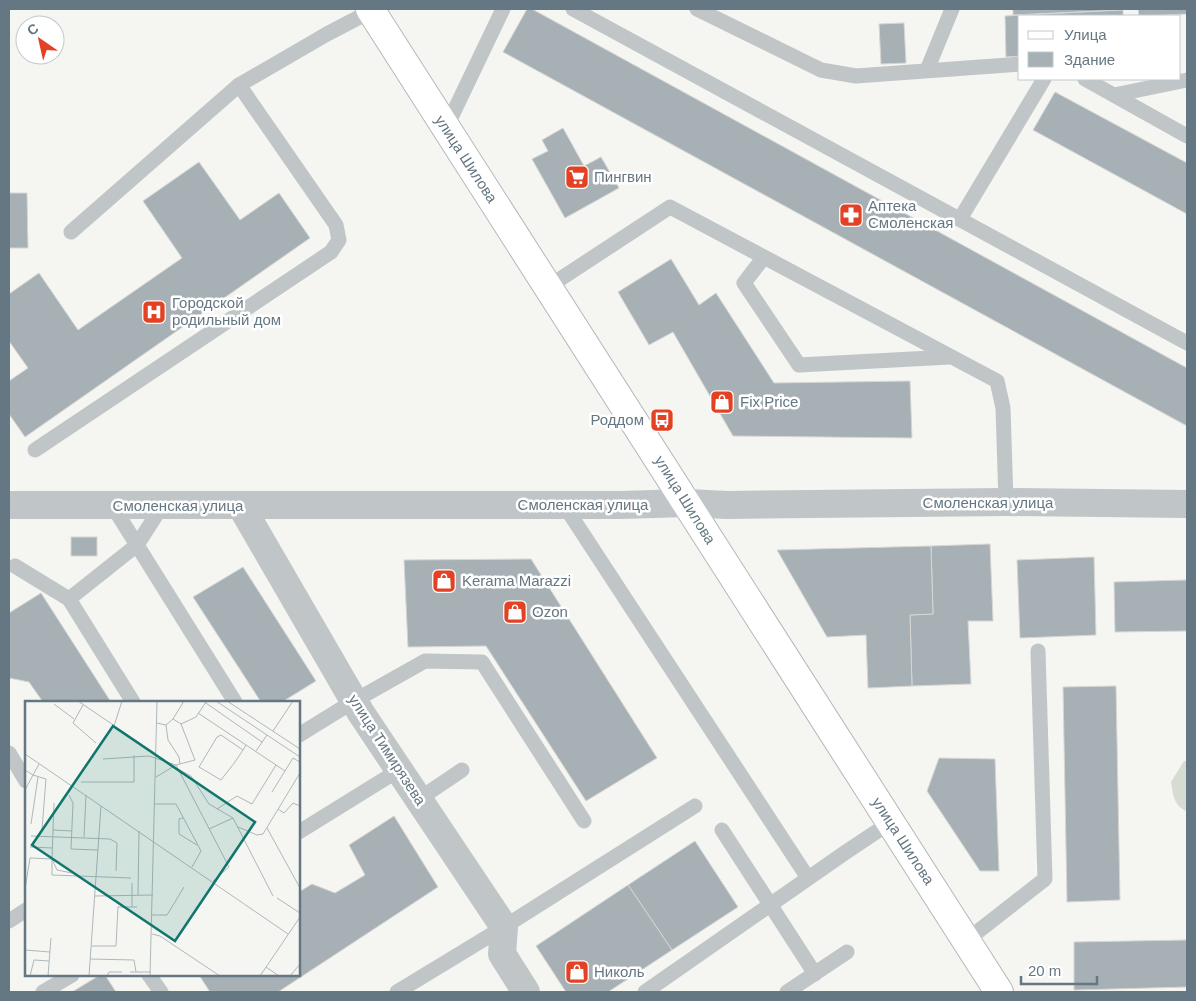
<svg xmlns="http://www.w3.org/2000/svg" width="1196" height="1001" font-family="Arial,sans-serif">
	<style>
		.green { fill: #d6dcd2 }
		.building { fill: #a7b0b4; stroke: #d6d6d4 }
		.lines { fill: none; stroke-linecap: round; stroke-linejoin: round }
		.primary-casing { stroke: #b3b8bb; stroke-width: 30 }
		.service { stroke: #c0c5c7; stroke-width: 15 }
		.minor { stroke: #c0c5c7; stroke-width: 28 }
		.primary { stroke: #fff; stroke-width: 28 }
		.labels { text-anchor: middle; stroke-width: 5; stroke-linejoin: round; paint-order: stroke }
		.street-label { font-size: 15px; fill: #647782; stroke: #fff }
		.poi-label { font-size: 15px; fill: #647782; stroke: #fff; text-anchor: start }
		.inset-road { fill: none; stroke: #aeb8bb; stroke-width: 1 }
		.view { fill: #0f766e; fill-opacity: 0.15; stroke: #0f766e; stroke-width: 2.5 }
		.inset-edge { fill: none; stroke: #647782; stroke-width: 2.5 }
	</style>
	<rect width="100%" height="100%" fill="#f5f5f1"/>
	<path class="green" d="M1184,761H1187V811C1174,807 1173,794 1171,782Z"/>
	<g class="building">
		<polygon points="527,9 532,9 1187,368 1187,426 503,52"/>
		<polygon points="1013,9 1123,9 1123,10 1013,15"/>
		<polygon points="1138,9 1187,9 1187,14 1139,16"/>
		<polygon points="1123,10 1123,16 1020,16 1020,56 1006,57 1005,16"/>
		<polygon points="904,23 906,63 881,64 879,24"/>
		<polygon points="1055,92 1187,163 1187,214 1033,130"/>
		<polygon points="563,128 584,166 601,157 619,188 565,218 532,159 548,151 542,140"/>
		<polygon points="199,162 240,220 279,193 310,238 25,437 9,414 9,381 28,368 9,341 9,294 39,273 78,330 182,258 143,201"/>
		<polygon points="9,193 27,193 28,248 9,248"/>
		<polygon points="671,259 699,305 716,293 774,383 910,381 912,438 733,436 673,332 649,345 618,292"/>
		<rect x="71" y="537" width="26" height="19"/>
		<polygon points="990,544 993,621 968,621 971,684 912,686 910,615 933,614 931,546"/>
		<polygon points="931,546 933,614 910,615 912,686 868,688 866,635 827,637 777,550"/>
		<polygon points="1094,557 1096,635 1020,638 1017,560"/>
		<polygon points="531,559 657,758 586,801 486,646 408,647 404,560"/>
		<polygon points="243,567 316,681 282,702 261,702 193,597"/>
		<polygon points="1187,580 1187,631 1115,632 1114,582"/>
		<polygon points="41,593 111,702 43,702 29,682 9,678 9,613"/>
		<polygon points="1116,686 1120,900 1067,902 1063,687"/>
		<polygon points="939,758 995,759 999,871 980,871 927,791"/>
		<polygon points="394,816 438,887 278,992 210,992 199,975 299,975 299,892 312,884 335,893 365,875 349,845"/>
		<polygon points="695,841 738,907 672,950 628,885"/>
		<polygon points="628,885 672,950 608,992 566,992 536,946"/>
		<polygon points="1187,940 1187,987 1074,990 1074,942"/>
		<polygon points="100,975 105,975 116,992 72,992"/>
	</g>
	<g class="lines">
		<g class="primary-casing">
			<polyline id="primary" points="370,9 999,992"/>
		</g>
		<g class="service">
			<polyline points="573,9 1187,343"/>
			<polyline points="697,9 821,70 856,76 1020,64"/>
			<polyline points="927,70 952,9"/>
			<polyline points="1085,79 1187,136"/>
			<polyline points="1114,95 1187,80"/>
			<polyline points="446,128 503,9"/>
			<polyline points="960,219 1044,79"/>
			<polyline points="71,232 239,85 327,34 371,11 378,10"/>
			<polyline points="764,257 744,283 799,365 950,357"/>
			<polyline points="548,287 670,207 997,381 1003,408 1006,502"/>
			<polyline points="35,450 331,252 339,240 336,225 239,85"/>
			<polyline points="112,505 235,702"/>
			<polyline points="564,505 808,878"/>
			<polyline points="15,566 69,599 133,702"/>
			<polyline points="69,599 137,545 162,506"/>
			<polyline points="299,735 354,701 425,661 482,662 584,821"/>
			<polyline points="9,753 26,781"/>
			<polyline points="419,799 462,770"/>
			<polyline points="722,830 815,974"/>
			<polyline points="299,832 399,770"/>
			<polyline points="9,921 26,910"/>
			<polyline points="967,940 1045,879 1038,651"/>
			<polyline points="149,975 161,992"/>
			<polyline points="43,992 72,975"/>
			<polyline points="397,992 504,927 695,806"/>
			<polyline points="645,992 846,852 891,822"/>
			<polyline points="787,992 847,952"/>
		</g>
		<g class="minor">
			<polyline points="9,505 621,505 687,503 727,505 1006,502 1187,504"/>
			<polyline points="241,506 361,713 504,927 502,954 526,992"/>
		</g>
		<use href="#primary" class="primary"/>
	</g>
	<defs>
		<g id="supermarket-square" transform="scale(1.25)"><rect x="-9" y="-9" width="18" height="18" rx="4" fill="#e24123" stroke="#fff"/><path d="M-6-5.5h2.5l.6 2H6L4.5 2H-2.5L-4.4-4H-6ZM-1.5 3.2a1.3 1.3 0 1 0 .1 0ZM3 3.2a1.3 1.3 0 1 0 .1 0Z" fill="#fff"/></g>
		<g id="pharmacy-square" transform="scale(1.25)"><rect x="-9" y="-9" width="18" height="18" rx="4" fill="#e24123" stroke="#fff"/><path d="M-2-6h4v4h4v4h-4v4h-4v-4h-4v-4h4Z" fill="#fff"/></g>
		<g id="hospital-square" transform="scale(1.25)"><rect x="-9" y="-9" width="18" height="18" rx="4" fill="#e24123" stroke="#fff"/><path d="M-5-5h3v3.5h4V-5h3V5h-3V1.5h-4V5h-3Z" fill="#fff"/></g>
		<g id="shop-square" transform="scale(1.25)"><rect x="-9" y="-9" width="18" height="18" rx="4" fill="#e24123" stroke="#fff"/><path d="M-5-2.5h2.3a2.7 3.5 0 0 1 5.4 0H5L5.5 6h-11ZM-1.5-2.5h3a1.5 2.3 0 0 0-3 0Z" fill="#fff"/></g>
		<g id="bus-square" transform="scale(1.25)"><rect x="-9" y="-9" width="18" height="18" rx="4" fill="#e24123" stroke="#fff"/><path d="M-5-6H5V4H4V6H2V4H-2V6H-4V4H-5ZM-3.5-4V0h7V-4ZM-3.5 1.2v1.5H-2V1.2ZM2 1.2v1.5H3.5V1.2Z" fill="#fff"/></g>
	</defs>
	<g fill-rule="evenodd">
		<use href="#supermarket-square" x="577" y="177"/>
		<use href="#pharmacy-square" x="851" y="215"/>
		<use href="#hospital-square" x="154" y="312"/>
		<use href="#shop-square" x="722" y="402"/>
		<use href="#bus-square" x="662" y="420"/>
		<use href="#shop-square" x="444" y="581"/>
		<use href="#shop-square" x="515" y="612"/>
		<use href="#shop-square" x="577" y="972"/>
	</g>
	<g class="labels">
		<g class="street-label">
			<text transform="translate(466 159) rotate(57)" y="5">улица Шилова</text>
			<text transform="translate(685 500) rotate(58)" y="5">улица Шилова</text>
			<text x="988" y="508">Смоленская улица</text>
			<text x="583" y="510">Смоленская улица</text>
			<text x="178" y="511">Смоленская улица</text>
			<text transform="translate(387 750) rotate(57)" y="5">улица Тимирязева</text>
			<text transform="translate(903 841) rotate(57)" y="5">улица Шилова</text>
		</g>
		<g class="poi-label">
			<text x="594" y="182">Пингвин</text>
			<text x="868" y="211">Аптека<tspan x="868" dy="17">Смоленская</tspan></text>
			<text x="172" y="308">Городской<tspan x="172" dy="17">родильный дом</tspan></text>
			<text x="740" y="407">Fix Price</text>
			<text x="644" y="425" text-anchor="end">Роддом</text>
			<text x="462" y="586">Kerama Marazzi</text>
			<text x="532" y="617">Ozon</text>
			<text x="594" y="977">Николь</text>
		</g>
	</g>
	<g transform="translate(25 701)">
		<rect width="275" height="275" fill="#f5f5f1"/>
		<path class="inset-road" d="M53,0L131,53M178,0L237,41M191,0L275,56M202,0L275,48M29,3L49,18M58,4L48,22L71,42M173,12L260,70M148,18L159,0M132,22L141,24L143,39L154,56L155,63M156,23L171,16L181,1M89,25L97,0M248,30L268,0M218,49L196,34L192,36L174,66L196,79L210,61L218,49L221,44M231,50L242,34M0,53L263,233M78,58L124,55L151,64L204,166L188,180M153,68L166,75L184,103L208,117L248,195M0,69L8,74L14,63M131,76L151,64L170,59L156,23L148,18L141,24M56,81H109V54M0,89L8,74L21,78L17,128M247,91L268,57L275,61M44,94L48,102L46,148L73,149M29,102L27,158L32,169L52,173M130,103H151L176,150L167,166M192,108L212,95L227,103L251,64M253,108L259,112L268,102L275,105M158,117L154,118V133L172,144M6,123L13,76M213,126L232,134L238,133L275,72M242,127L275,187M184,128L208,117M28,129L47,130M6,135L85,138L92,142L91,170M59,136L61,94M5,146L27,147M0,188L5,157L27,158V174L106,177M113,194L114,130M70,195L128,194M252,197L275,212M107,206V182M127,214H142L159,186M127,233L135,235L195,275M67,245H91L93,206H112M0,249L25,251M65,258L109,259L111,271M241,266L254,275M105,271H126M5,275L9,259L24,260M23,275L26,237M64,275L76,105M82,275L84,271H97M125,275L132,0M235,275L275,216M265,275L275,263"/>
		<path class="view" d="M88,25L230,121L150,240L7,144Z"/>
		<rect width="275" height="275" class="inset-edge"/>
	</g>
	<rect width="1196" height="1001" fill="none" stroke="#647782" stroke-width="20"/>
	<rect x="1018" y="15" width="162" height="65" fill="#ffffff" stroke="#c1c9cd"/>
	<rect x="1028" y="31" width="25" height="8" fill="#ffffff" stroke="#c1c9cd"/>
	<text x="1064" y="40" font-size="15" fill="#647782">Улица</text>
	<rect x="1028" y="52" width="25" height="15" fill="#a7b0b4" stroke="#c1c9cd"/>
	<text x="1064" y="65" font-size="15" fill="#647782">Здание</text>
	<g transform="translate(40 40) rotate(326)"><circle r="24" fill="#ffffff" stroke="#c1c9cd"/>
	<path d="M0-4L9 19L0 12L-9 19Z" fill="#e24123"/>
	<text y="-8" font-size="14" font-weight="bold" text-anchor="middle" fill="#647782">С</text>
	</g>
	<path d="M1021 976v8h76v-8" fill="none" stroke="#647782" stroke-width="2.5"/>
	<text x="1028" y="976" font-size="15" fill="#647782" stroke="#ffffff" stroke-width="4" paint-order="stroke">20 m</text>
</svg>
